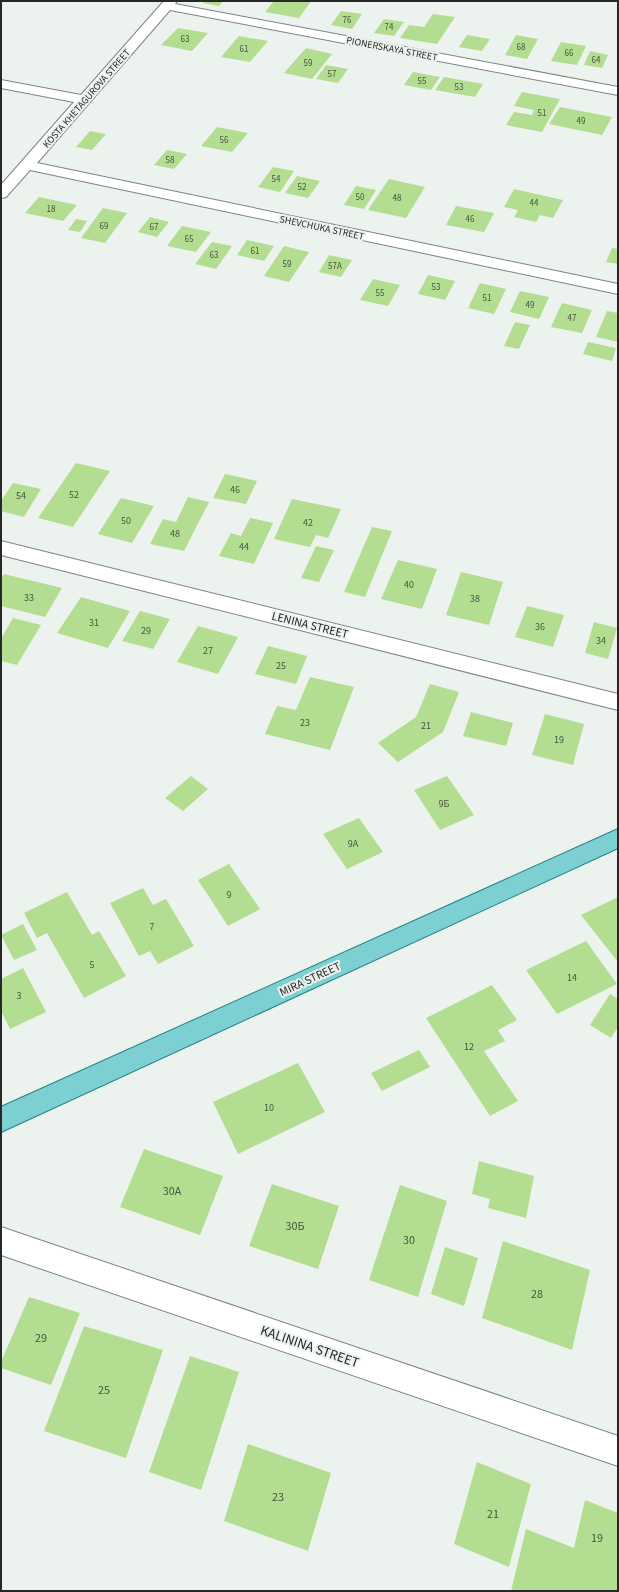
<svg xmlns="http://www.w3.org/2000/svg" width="619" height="1592" font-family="'Source Sans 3',sans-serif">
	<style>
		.building { fill: #b3dd90 }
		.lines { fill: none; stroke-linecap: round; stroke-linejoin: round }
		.minor-casing { stroke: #7e8481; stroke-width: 2 }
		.major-casing { stroke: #268082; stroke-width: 2 }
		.minor { fill: #fff; fill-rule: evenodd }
		.major { fill: #7dd0d2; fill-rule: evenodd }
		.labels { text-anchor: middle; stroke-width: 4; stroke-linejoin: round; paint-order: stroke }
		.far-number-label { font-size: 9px; fill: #485540 }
		.far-street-label { font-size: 10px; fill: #252826; stroke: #ecf3ef }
		.number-label { font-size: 10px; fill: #485540 }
		.street-label { font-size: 12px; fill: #252826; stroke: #ecf3ef }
		.near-number-label { font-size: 12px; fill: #485540 }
		.near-street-label { font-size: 14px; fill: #252826; stroke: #ecf3ef }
	</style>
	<rect width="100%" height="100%" fill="#ecf3ef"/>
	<g class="building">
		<polygon points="205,1 223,1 219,6 203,3"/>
		<polygon points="274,1 311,1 299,18 265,12"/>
		<polygon points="341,11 362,14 352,29 331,25"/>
		<polygon points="433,14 455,17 437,44 400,38 409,25 424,27"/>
		<polygon points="384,19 404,22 394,36 374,33"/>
		<polygon points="178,28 208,33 192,51 161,45"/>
		<polygon points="467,35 490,39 482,51 459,47"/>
		<polygon points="516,35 538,39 527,59 505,55"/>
		<polygon points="239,36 268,41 250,62 221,57"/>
		<polygon points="561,42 586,46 577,65 551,61"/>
		<polygon points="306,48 332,54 312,79 284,73"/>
		<polygon points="590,51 608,55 602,68 584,65"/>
		<polygon points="326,65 348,69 338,83 316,79"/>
		<polygon points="413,72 440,77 431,90 404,85"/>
		<polygon points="444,77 483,84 475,97 435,90"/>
		<polygon points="522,92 560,99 542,132 506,125 514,112 532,115 534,110 514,106"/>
		<polygon points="560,107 612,117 602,135 549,124"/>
		<polygon points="217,127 248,133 232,152 201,146"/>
		<polygon points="90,131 106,134 92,150 76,147"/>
		<polygon points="167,150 187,154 174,169 154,165"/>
		<polygon points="273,167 294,171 280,192 258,187"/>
		<polygon points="297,176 320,181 308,198 285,193"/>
		<polygon points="389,179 425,187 406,218 368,210"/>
		<polygon points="356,186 376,190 364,209 344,205"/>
		<polygon points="514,189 563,200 553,218 540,215 536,222 514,217 518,210 504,207"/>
		<polygon points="39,197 77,205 63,221 25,213"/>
		<polygon points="456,206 494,213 484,232 446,225"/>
		<polygon points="103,208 127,213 105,243 81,238"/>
		<polygon points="150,217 169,222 157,237 138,232"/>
		<polygon points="76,219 87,221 80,232 68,230"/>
		<polygon points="182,226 211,232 196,252 167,246"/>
		<polygon points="247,240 274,246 264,261 237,255"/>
		<polygon points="212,242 232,246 216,269 195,264"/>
		<polygon points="284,246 309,252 289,282 264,276"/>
		<polygon points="612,248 618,249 618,264 606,262"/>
		<polygon points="329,255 352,260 341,277 319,272"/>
		<polygon points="428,275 455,281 445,300 418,294"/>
		<polygon points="373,279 400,285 388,306 360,300"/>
		<polygon points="480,283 506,289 494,314 468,308"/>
		<polygon points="520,291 549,297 539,319 510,312"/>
		<polygon points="562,303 592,310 582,333 551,327"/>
		<polygon points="607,311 618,313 618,342 596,337"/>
		<polygon points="515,322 530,325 519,349 504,346"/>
		<polygon points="588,342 616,348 612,361 583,354"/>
		<polygon points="76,463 110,471 73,527 38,518"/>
		<polygon points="225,474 257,481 246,504 213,498"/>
		<polygon points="13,483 41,489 24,517 1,511 1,501"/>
		<polygon points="188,497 209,502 184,551 150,544 163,519 176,522"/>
		<polygon points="121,498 154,506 132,543 98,534"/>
		<polygon points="292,499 341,509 328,538 316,535 310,547 274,539"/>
		<polygon points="250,518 273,523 254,564 219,556 231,533 241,536"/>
		<polygon points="372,527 392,531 365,597 344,592"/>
		<polygon points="316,546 334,550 319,582 301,578"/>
		<polygon points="398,560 437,569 422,609 381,599"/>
		<polygon points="461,572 503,582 489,625 446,615"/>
		<polygon points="4,574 62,588 45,617 1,606 1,579"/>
		<polygon points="81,597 130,611 108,648 57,633"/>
		<polygon points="527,606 564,615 553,647 515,637"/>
		<polygon points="140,611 170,619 153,649 122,641"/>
		<polygon points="13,618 41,625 17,665 1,661 1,639"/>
		<polygon points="594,622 617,628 608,659 585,653"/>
		<polygon points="198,626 238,637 218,674 177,662"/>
		<polygon points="268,646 307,656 296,684 255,674"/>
		<polygon points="310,677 354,687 330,750 265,734 277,706 296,710"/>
		<polygon points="430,684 459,692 443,732 398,762 378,743 416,717"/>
		<polygon points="471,712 513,723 506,746 463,736"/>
		<polygon points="545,714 584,724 573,765 532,755"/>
		<polygon points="191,776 208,789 183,811 165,798"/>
		<polygon points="447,776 474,815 440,830 414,790"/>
		<polygon points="359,818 383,852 347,869 323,834"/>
		<polygon points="229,864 260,909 228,926 198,880"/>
		<polygon points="143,888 153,905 166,899 194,946 158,964 150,951 139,956 110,903"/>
		<polygon points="67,892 92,935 99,931 126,976 84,998 47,933 37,938 24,913"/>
		<polygon points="618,897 618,962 581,915"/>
		<polygon points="23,924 37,950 14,960 1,935"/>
		<polygon points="586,941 617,984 557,1014 526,970"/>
		<polygon points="23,968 46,1012 10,1029 1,1011 1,979"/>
		<polygon points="492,985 517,1020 498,1030 505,1041 484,1051 518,1101 490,1116 426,1018"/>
		<polygon points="610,994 618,999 618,1027 611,1038 590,1025"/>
		<polygon points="419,1050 430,1067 382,1091 371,1073"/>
		<polygon points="298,1063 325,1112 238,1154 213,1102"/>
		<polygon points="144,1149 223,1176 200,1235 120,1207"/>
		<polygon points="479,1161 534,1176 526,1218 488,1208 490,1199 472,1194"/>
		<polygon points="272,1184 339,1206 318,1269 249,1246"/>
		<polygon points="400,1185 447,1201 418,1297 369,1280"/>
		<polygon points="503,1241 590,1270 572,1350 482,1318"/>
		<polygon points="445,1247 478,1258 464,1306 431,1294"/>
		<polygon points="29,1297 80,1313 51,1385 1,1368 1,1362"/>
		<polygon points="84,1326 163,1350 126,1458 44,1431"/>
		<polygon points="190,1356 239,1372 201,1490 149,1472"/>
		<polygon points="248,1444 331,1473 308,1551 224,1521"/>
		<polygon points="477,1462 531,1484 509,1567 454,1544"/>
		<polygon points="585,1500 618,1513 618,1591 511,1591 526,1529 574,1548"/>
	</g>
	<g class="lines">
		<g class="minor-casing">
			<g id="minor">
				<polygon points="164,1 177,1 175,4 618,87 618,95 170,10 37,163 618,284 618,294 30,170 6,197 1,198 1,185 74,102 1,88 1,80 81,95"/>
				<polygon points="1,541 618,694 618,710 1,555"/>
				<polygon points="1,1227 618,1436 618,1466 1,1255"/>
			</g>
		</g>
		<g class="major-casing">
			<polygon id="major" points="618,829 618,848 1,1132 1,1107"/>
		</g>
		<use href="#minor" class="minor"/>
		<use href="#major" class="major"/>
	</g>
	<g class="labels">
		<g class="far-number-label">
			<text x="347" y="23">76</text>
			<text x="389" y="30">74</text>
			<text x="185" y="42">63</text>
			<text x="521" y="50">68</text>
			<text x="244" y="52">61</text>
			<text x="569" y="56">66</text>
			<text x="596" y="63">64</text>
			<text x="308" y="66">59</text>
			<text x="332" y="77">57</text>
			<text x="422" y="84">55</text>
			<text x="459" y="90">53</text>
			<text x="542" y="116">51</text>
			<text x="581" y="124">49</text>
			<text x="224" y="143">56</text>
			<text x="170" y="163">58</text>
			<text x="276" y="182">54</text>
			<text x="302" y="190">52</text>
			<text x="360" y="200">50</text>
			<text x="397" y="201">48</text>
			<text x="534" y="206">44</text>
			<text x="51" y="212">18</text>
			<text x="470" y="222">46</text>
			<text x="104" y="229">69</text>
			<text x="154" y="230">67</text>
			<text x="189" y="242">65</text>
			<text x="255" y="254">61</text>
			<text x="214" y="258">63</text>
			<text x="287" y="267">59</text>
			<text x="335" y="269">57А</text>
			<text x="436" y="290">53</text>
			<text x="380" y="296">55</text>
			<text x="487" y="301">51</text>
			<text x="530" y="308">49</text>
			<text x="572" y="321">47</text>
		</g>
		<g class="far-street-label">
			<text transform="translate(392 48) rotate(11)" y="4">PIONERSKAYA STREET</text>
			<text transform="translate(86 98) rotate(-49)" y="4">KOSTA KHETAGUROVA STREET</text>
			<text transform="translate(322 227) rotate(12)" y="4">SHEVCHUKA STREET</text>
		</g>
		<g class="number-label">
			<text x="235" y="493">46</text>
			<text x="74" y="498">52</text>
			<text x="21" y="499">54</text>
			<text x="126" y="524">50</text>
			<text x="308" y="526">42</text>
			<text x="175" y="537">48</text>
			<text x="244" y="550">44</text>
			<text x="409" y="588">40</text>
			<text x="29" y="601">33</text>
			<text x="475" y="602">38</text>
			<text x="94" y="626">31</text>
			<text x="540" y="630">36</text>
			<text x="146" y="634">29</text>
			<text x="601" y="644">34</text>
			<text x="208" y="654">27</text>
			<text x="281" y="669">25</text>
			<text x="305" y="726">23</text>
			<text x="426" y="729">21</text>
			<text x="559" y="743">19</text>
			<text x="444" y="807">9Б</text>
			<text x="353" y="847">9А</text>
			<text x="229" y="898">9</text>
			<text x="152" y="930">7</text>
			<text x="92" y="968">5</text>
			<text x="572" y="981">14</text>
			<text x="19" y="999">3</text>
			<text x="469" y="1050">12</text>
			<text x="269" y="1111">10</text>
		</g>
		<g class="street-label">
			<text transform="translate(310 625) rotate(14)" y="4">LENINA STREET</text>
			<text transform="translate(310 979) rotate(-25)" y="4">MIRA STREET</text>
		</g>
		<g class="near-number-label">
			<text x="172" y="1195">30А</text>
			<text x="295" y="1230">30Б</text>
			<text x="409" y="1244">30</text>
			<text x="537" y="1298">28</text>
			<text x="41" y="1342">29</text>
			<text x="104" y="1394">25</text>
			<text x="278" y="1501">23</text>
			<text x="493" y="1518">21</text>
			<text x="597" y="1542">19</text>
		</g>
		<g class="near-street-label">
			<text transform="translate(310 1346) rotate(19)" y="5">KALININA STREET</text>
		</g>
	</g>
	<rect width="619" height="1592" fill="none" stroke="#252826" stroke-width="4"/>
</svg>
